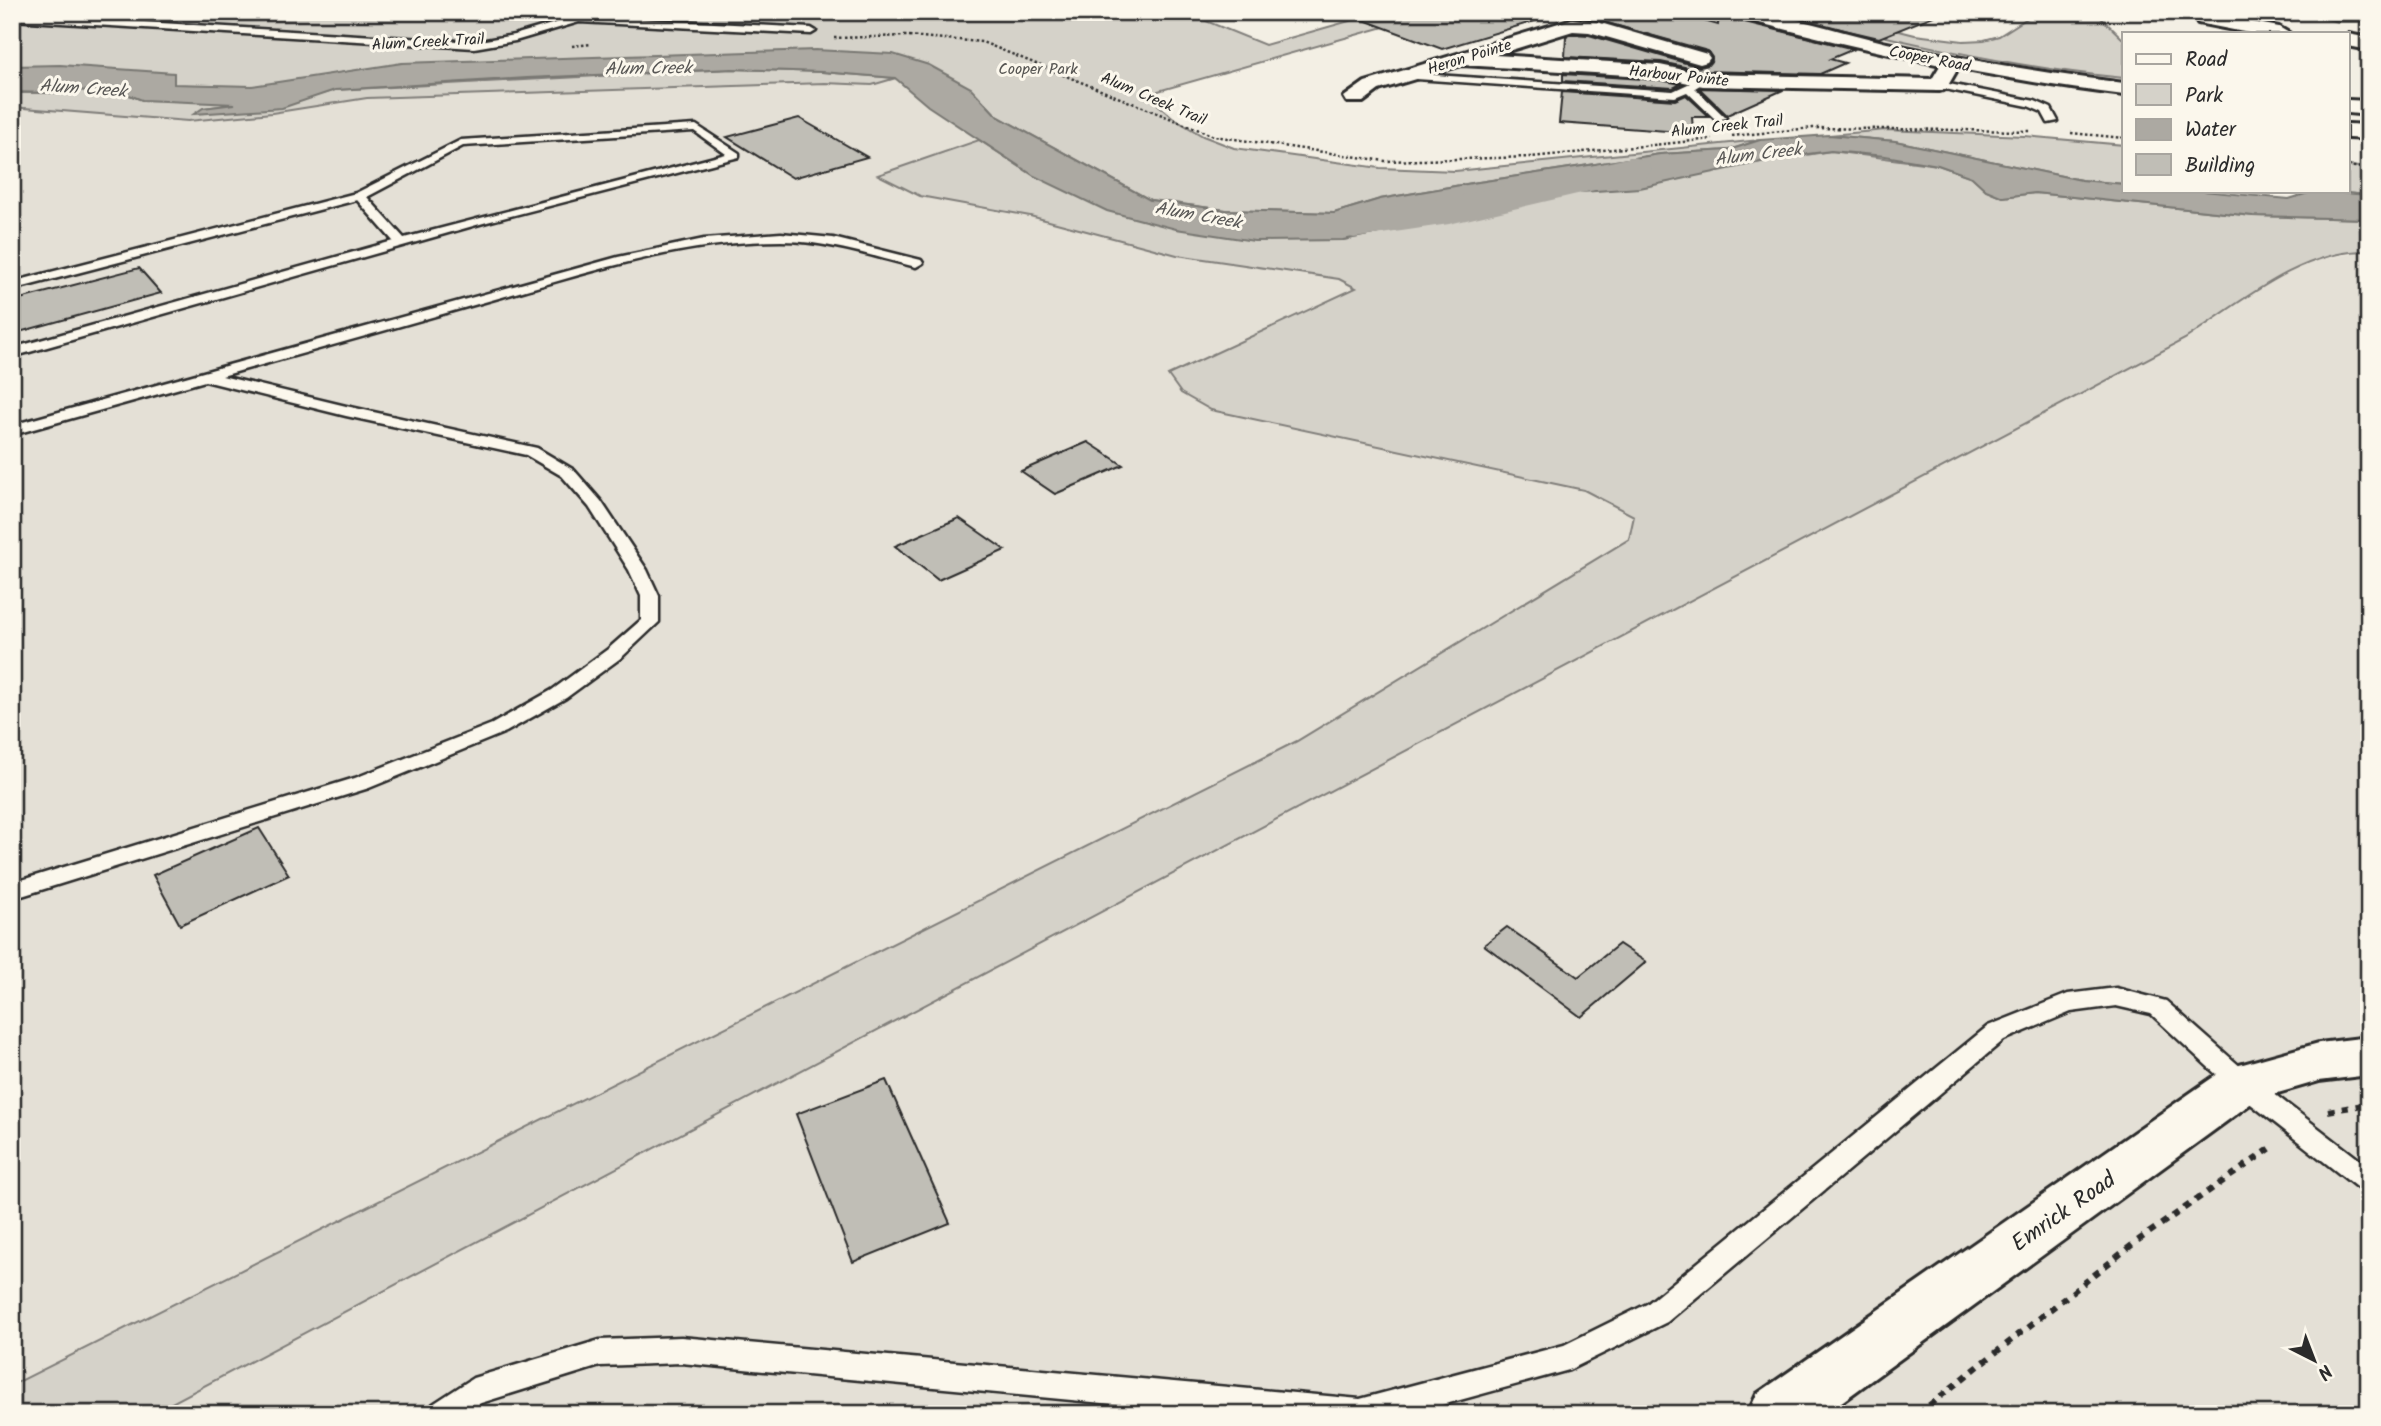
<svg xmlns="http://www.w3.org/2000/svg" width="2381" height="1426" font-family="Kalam,sans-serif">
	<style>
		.built { fill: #e4e0d6 }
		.green { fill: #d5d2c9; stroke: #807e7a; stroke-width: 2 }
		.water { fill: #aca9a2; stroke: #787772; stroke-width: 2 }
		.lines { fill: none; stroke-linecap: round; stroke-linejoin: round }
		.river { fill: #aca9a2; fill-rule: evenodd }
		.building { fill: #c0beb6; stroke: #2b2b2b; stroke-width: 2 }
		.service-casing { stroke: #2b2b2b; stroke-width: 5 }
		.minor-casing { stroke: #2b2b2b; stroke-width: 6 }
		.tertiary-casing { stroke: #2b2b2b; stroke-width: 6 }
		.path-far1 { stroke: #2b2b2b; stroke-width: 2.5; stroke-dasharray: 2.5 2.5; stroke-linecap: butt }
		.path { stroke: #2b2b2b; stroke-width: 6; stroke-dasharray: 7 7; stroke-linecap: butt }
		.service { fill: #fbf7ec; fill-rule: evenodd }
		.minor { fill: #fbf7ec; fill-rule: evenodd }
		.tertiary { fill: #fbf7ec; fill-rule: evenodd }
		.labels { text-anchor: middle; stroke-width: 6; stroke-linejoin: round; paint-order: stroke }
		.far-street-label { font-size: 16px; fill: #2b2b2b; stroke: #fbf7ec }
		.far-park-label { font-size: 16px; fill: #565552; stroke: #fbf7ec }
		.far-water-label { font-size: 18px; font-style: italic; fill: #585755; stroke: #fbf7ec }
		.near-street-label { font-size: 23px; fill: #2b2b2b; stroke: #fbf7ec }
	</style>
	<rect width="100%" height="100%" fill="#f3efe4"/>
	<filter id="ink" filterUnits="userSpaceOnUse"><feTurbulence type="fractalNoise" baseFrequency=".0143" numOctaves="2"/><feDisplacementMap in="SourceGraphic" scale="14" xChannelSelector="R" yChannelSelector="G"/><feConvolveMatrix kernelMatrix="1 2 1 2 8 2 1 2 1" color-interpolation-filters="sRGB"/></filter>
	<g filter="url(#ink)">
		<g class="built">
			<polygon points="896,78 928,106 979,140 879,175 920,196 1030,216 1177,255 1339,279 1357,288 1169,375 1181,393 1211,410 1584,490 1634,516 1629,539 1297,741 12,1385 12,107 188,121 272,113 367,98 825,83 872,85"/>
			<polygon points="2362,251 2369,251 2369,1414 151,1414 2185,339 2276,279 2309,262"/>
		</g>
		<g class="green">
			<polygon points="12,12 1184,12 1265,45 1381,12 1437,12 1158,91 1155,102 1176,120 1203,136 1234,148 1380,168 1455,171 1760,140 1729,150 1660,154 1472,183 1380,199 1334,213 1226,210 1150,200 997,116 988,106 880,60 345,88 12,85"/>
			<path d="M1783,12H1824L1915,35L1963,41L1984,40L1999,36L2037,12H2095L2124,40V78C2008,67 1895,40 1783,12Z"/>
			<polygon points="732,69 822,72 896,78 872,85 825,83 367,98 272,113 188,121 12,107 12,93 54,93 77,90 127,94 142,100 232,101 237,104 203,108 312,97 335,90"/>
			<polygon points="1886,130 2024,136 2124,145 2124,184 2081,180 1895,141 1829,135"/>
			<path d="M979,140L1035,176L1343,240L1404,228L1518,185L1566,193L1831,151L1938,165L1972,177L1986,190L2003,197L2035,193L2253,216L2369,219V251C2302,249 2238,304 2185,339L151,1414H12V1385L1297,741L1629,539L1634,516L1584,490L1211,410L1181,393L1168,375L1356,288L1339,279L1177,255L1030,216L920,196L878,175Z"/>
			<polygon points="2348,166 2369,168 2369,195 2321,191 2348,191"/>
		</g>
		<g class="water">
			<polygon points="2296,12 2369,12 2369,22 2339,22"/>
			<polygon points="815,50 893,54 929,65 971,88 997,116 1150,200 1226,210 1334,213 1380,199 1472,183 1660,154 1729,150 1760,140 1829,135 1895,141 2081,180 2124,184 2124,191 2203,191 2289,199 2315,191 2369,195 2369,219 2253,216 2035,193 2003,197 1986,190 1972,177 1938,165 1885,156 1831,151 1784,157 1640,188 1566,193 1518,185 1404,228 1343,240 1254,241 1176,229 1107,211 1034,176 928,106 895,78 822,72 732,69 527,78 335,90 282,108 194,114 203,108 235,104 142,100 127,94 77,90 54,93 12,92 12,66 60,65 174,73 174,84 252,86 402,63"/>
		</g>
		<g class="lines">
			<polygon class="river" points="1632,157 1646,160 1652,169 1646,178 1449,224 1354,238 1339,234 1332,225 1339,216 1354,212 1449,198"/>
		</g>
		<g class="building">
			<polygon points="1353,12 1537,12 1538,20 1442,49 1353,16"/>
			<polygon points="1606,12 1673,12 1718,25 1719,12 1729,12 1732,19 1854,49 1830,59 1845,63 1820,74 1703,71 1661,62 1565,57 1566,36 1573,34 1589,35 1699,67 1708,65 1712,60 1708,51 1589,18"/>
			<polygon points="1768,12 1940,12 1941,13 1879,38"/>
			<polygon points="1563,74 1660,80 1681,84 1673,88 1563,81"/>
			<polygon points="1699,88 1700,88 1783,90 1727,115"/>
			<polygon points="1562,92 1675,100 1686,95 1710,117 1692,117 1693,130 1680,129 1680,132 1559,123"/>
			<polygon points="799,118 867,157 793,178 727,137"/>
			<polygon points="139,268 161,293 12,334 12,301"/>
			<polygon points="1088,442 1123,465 1055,494 1021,471"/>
			<polygon points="959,518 1005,550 938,580 895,546"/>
			<polygon points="259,828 289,875 180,925 153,875"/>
			<polygon points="1507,927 1578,977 1619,944 1646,962 1581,1017 1484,945"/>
			<polygon points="886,1080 950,1223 853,1262 796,1114"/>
		</g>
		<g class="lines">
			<g class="service-casing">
				<g id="service">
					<polygon points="12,14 474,42 514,35 579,16 811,28 816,31 811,34 579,22 515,41 474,48 12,20"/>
					<polygon points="1406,73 1673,91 1703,77 1708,80 1695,88 1726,118 1716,120 1687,92 1675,97 1402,78 1401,76"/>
					<polygon points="1939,82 2035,101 2051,108 2058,121 2048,123 2042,112 2028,106 1935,87 1935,83"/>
					<path d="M696,125L739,153V157L487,222L12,357V348L393,241L357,200L12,290V282L356,193L461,140ZM694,131L726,154L404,238L367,197L463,146Z"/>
					<path d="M781,233L833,238L921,260L923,263L916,267C871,256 828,241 781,241C686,241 593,271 502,297C409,324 315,350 222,376L346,406L537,448L574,470L601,501L647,570L659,596V622L622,657L566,698L506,732L369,788L12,899V883L355,778L492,724L552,690L608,649L641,620V596L629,570L589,507L562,476L526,455L346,416L205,381L12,435V425L618,257L704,239Z"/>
					<polygon points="2116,988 2166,1001 2251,1076 2369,1167 2369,1193 2360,1190 2233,1090 2151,1014 2116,1006 2071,1012 2004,1040 1667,1322 1569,1370 1409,1414 1219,1414 681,1363 600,1366 481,1403 467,1414 429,1414 433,1404 473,1378 600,1340 681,1337 1360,1399 1564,1345 1647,1304 1988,1026 2068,994"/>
				</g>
			</g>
			<g class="minor-casing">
				<g id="minor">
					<polygon points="2205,13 2279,27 2289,33 2249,33 2198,23 2195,19 2198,15"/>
					<polygon points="1572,19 1597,22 1707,54 1710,58 1707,62 1700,64 1589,32 1573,31 1495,55 1660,65 1703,74 1932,79 1944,59 1958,59 1961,63 1946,89 1939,91 1703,86 1660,77 1462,65 1379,90 1363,102 1347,102 1344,97 1365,82"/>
					<polygon points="2348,34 2369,38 2369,50 2348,46"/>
					<polygon points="2348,124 2369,125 2369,139 2348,138"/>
					<polygon points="2369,1037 2369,1075 2319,1081 2257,1099 1825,1414 1748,1414 1757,1394 2225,1069 2319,1043"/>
				</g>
			</g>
			<g class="tertiary-casing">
				<g id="tertiary">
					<path d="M1731,12C1784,12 1835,31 1887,43C1966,60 2044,73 2124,83V95C1991,79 1862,50 1733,16Z"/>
					<polygon points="2348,100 2369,101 2369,115 2348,113"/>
				</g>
			</g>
			<g class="path-far1">
				<polyline points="834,38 908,36 982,42 1214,136 1385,161 1532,157 1713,139"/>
				<polyline points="572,46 591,44"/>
				<polyline points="2071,133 2124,138"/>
				<polyline points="1732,136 1813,128 2031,131"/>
				<polyline points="2348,166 2369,169"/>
			</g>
			<g class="path">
				<polyline points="2328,1111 2369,1104"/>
				<polyline points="1918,1414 2137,1241 2274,1146"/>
			</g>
			<use href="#service" class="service"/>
			<use href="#minor" class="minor"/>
			<use href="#tertiary" class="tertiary"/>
		</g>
	</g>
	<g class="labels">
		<g class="far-street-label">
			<text transform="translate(428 41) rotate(-3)" y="6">Alum Creek Trail</text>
			<text transform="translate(1469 56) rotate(-17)" y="6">Heron Pointe</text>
			<text transform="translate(1930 58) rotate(11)" y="6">Cooper Road</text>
			<text transform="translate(1679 75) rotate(6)" y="6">Harbour Pointe</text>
			<text transform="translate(1154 98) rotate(23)" y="6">Alum Creek Trail</text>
			<text transform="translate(1727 125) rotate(-6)" y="6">Alum Creek Trail</text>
		</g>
		<g class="far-park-label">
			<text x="1038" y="74">Cooper Park</text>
		</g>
		<g class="far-water-label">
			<text transform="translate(648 68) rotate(-1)" y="6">Alum Creek</text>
			<text transform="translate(83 88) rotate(4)" y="6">Alum Creek</text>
			<text transform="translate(1758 154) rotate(-7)" y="6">Alum Creek</text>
			<text transform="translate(1198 215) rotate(10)" y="6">Alum Creek</text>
		</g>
		<g class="near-street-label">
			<text transform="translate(2063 1211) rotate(-35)" y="8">Emrick Road</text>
		</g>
	</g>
	<rect width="2381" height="1426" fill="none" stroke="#fbf7ec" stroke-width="42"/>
	<rect x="21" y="21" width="2339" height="1384" fill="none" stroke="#2b2b2b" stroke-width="2.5" filter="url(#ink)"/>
	<rect x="2122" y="32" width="228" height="161" fill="#fbf7ec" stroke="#a8a59f" stroke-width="2"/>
	<rect x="2136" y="54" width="35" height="10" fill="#fbf7ec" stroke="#a8a59f" stroke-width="2"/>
	<text x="2185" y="66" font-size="21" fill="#2b2b2b">Road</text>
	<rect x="2136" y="84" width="35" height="21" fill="#d5d2c9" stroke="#a8a59f" stroke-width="2"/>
	<text x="2185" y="102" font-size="21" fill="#2b2b2b">Park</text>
	<rect x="2136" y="119" width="35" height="21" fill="#aca9a2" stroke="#a8a59f" stroke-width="2"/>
	<text x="2185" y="136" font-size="21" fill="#2b2b2b">Water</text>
	<rect x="2136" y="154" width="35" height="21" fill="#c0beb6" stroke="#a8a59f" stroke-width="2"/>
	<text x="2185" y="172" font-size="21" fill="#2b2b2b">Building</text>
	<g transform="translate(2314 1360) rotate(138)" stroke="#fbf7ec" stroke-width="5" paint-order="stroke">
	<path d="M0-5L12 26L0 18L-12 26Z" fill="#2b2b2b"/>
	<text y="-10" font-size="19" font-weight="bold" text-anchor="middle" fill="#2b2b2b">N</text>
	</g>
</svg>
